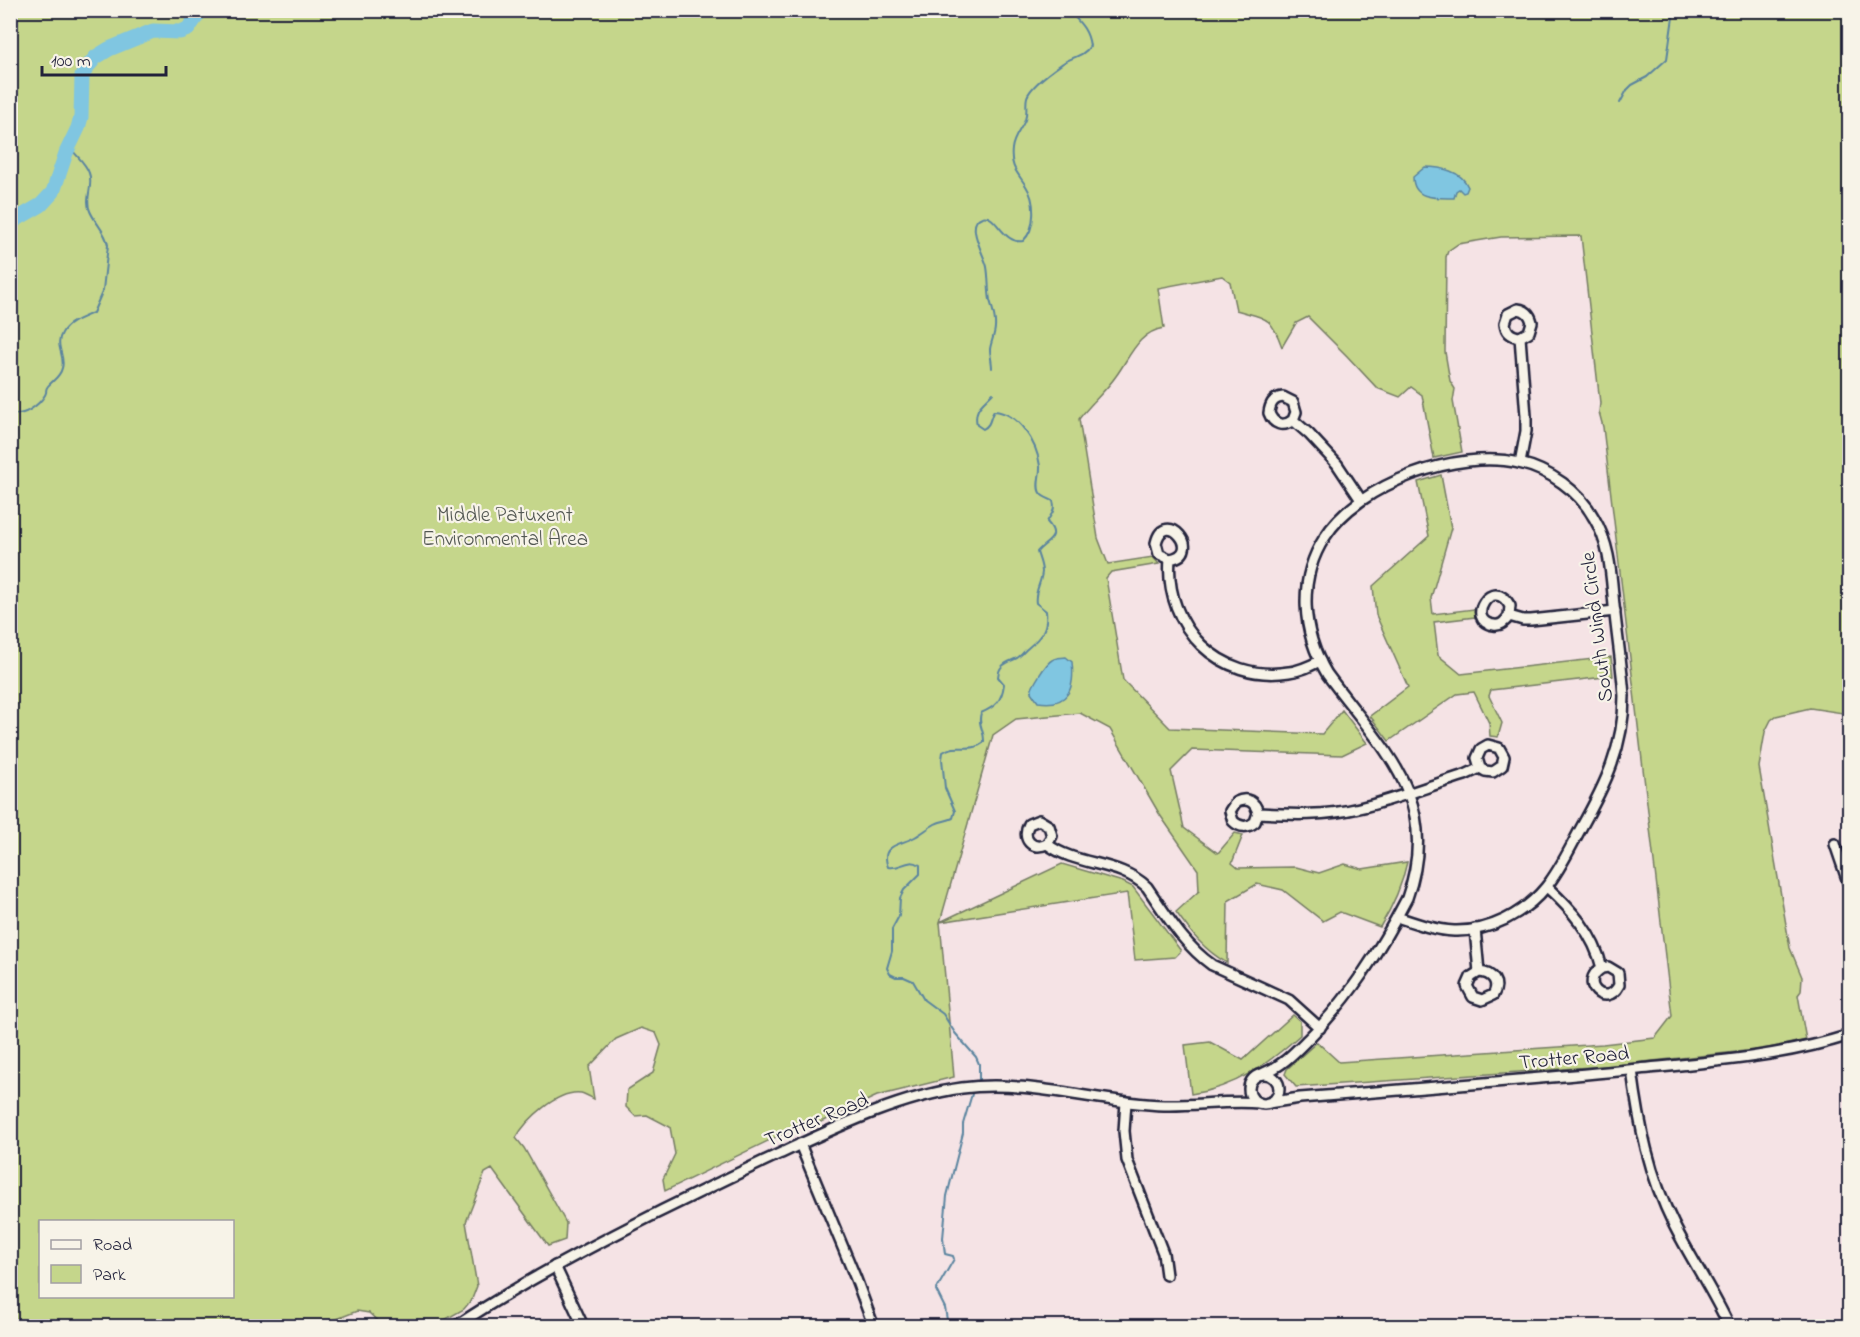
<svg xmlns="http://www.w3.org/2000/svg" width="1860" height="1337" font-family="'Indie Flower',sans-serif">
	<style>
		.green { fill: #c5d68b; stroke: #747c63; stroke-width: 1.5; fill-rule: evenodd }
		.water { fill: #80c6e1; stroke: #5a849f; stroke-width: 1.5 }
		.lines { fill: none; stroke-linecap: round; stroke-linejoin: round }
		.stream { stroke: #5a849f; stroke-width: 2 }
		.river { stroke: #80c6e1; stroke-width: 15 }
		.minor-casing { stroke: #22223b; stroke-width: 14 }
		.minor { stroke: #f7f3e8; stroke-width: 9 }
		.labels { text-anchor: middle; stroke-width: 4.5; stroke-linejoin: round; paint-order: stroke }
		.park-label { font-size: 21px; fill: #535853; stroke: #f7f3e8 }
		.street-label { font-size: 21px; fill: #22223b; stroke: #f7f3e8 }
	</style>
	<rect width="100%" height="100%" fill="#f5e3e5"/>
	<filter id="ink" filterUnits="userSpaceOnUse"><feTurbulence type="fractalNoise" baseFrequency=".0167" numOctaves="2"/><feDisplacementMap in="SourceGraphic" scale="12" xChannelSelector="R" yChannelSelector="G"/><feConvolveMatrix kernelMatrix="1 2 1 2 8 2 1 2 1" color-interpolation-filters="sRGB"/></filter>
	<g filter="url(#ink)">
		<g class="green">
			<path d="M10,11H1849V714L1810,708L1776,716L1771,720L1765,732L1759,767L1790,948L1802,977L1801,991L1798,995L1806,1040L1764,1049L1606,1066L1296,1087L1285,1074L1287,1069L1317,1042L1339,1062L1603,1044L1655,1038L1672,1016L1603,427L1599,412L1600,403L1581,236L1501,237L1458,244L1448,251L1446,257L1445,352L1450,381L1455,389L1453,401L1462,452L1434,458L1422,395L1411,387L1400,397L1377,388L1347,356L1308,317L1296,323L1282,347C1271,316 1267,319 1236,310L1230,282L1222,276L1158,288L1164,328C1138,332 1130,357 1116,376C1105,392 1090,404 1079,419L1098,538L1108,564L1153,557L1159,564L1111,572L1106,578L1123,680L1170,728L1322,734L1342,710L1367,743L1342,755L1192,750L1171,771L1184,828L1218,853L1235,833L1243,835L1232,863L1238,868L1296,867L1319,873L1345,864L1362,869L1407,862C1402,886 1393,906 1380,927L1340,912L1323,921L1283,890L1257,884L1228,901L1227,963C1204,950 1191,933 1176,912L1199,891L1198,870L1160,815L1110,729L1080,713L1016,719L993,735L940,922L1062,864L1123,882L1133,887L1181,951L1175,957L1135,960L1127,893L940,922L954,1077L877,1096L812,1126L809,1121L665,1191L663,1179L675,1154L670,1127L647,1115L635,1116L626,1107L627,1090L653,1073L661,1045L656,1033L641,1028L616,1039L589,1067L594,1099C590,1097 585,1094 581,1093C557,1090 526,1120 516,1138L524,1148L566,1223L565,1240L548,1246L492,1169L485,1173L466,1222L477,1286L472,1299L464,1309L434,1326H383L369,1313L357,1311L319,1326H11ZM40,1222H232V1296H40Z"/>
			<polygon points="1441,475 1451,528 1431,598 1433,614 1474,609 1475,617 1434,622 1438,655 1461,674 1611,657 1613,676 1491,690 1489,696 1502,723 1498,737 1490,736 1489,723 1474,692 1457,694 1389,741 1370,716 1408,687 1376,615 1373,586 1429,536 1418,482"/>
			<path d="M1293,1015L1300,1021V1035C1268,1064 1235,1088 1191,1094L1185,1045L1210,1042L1243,1060Z"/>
		</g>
		<g class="water">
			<path d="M1425,167C1441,167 1462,171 1468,187L1466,192L1463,193L1459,189L1456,191L1454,198C1436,198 1413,200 1413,177Z"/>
			<path d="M1066,657L1072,662C1075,688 1069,707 1038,702L1031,692C1032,686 1046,663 1052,660C1056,657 1062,658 1066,657Z"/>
		</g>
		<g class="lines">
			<g class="stream">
				<polyline points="1620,103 1627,90 1632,85 1647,77 1667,59 1674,10"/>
				<path d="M992,368C992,362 990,355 990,349C991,342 995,334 995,327C996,318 992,308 990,300C988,289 989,278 987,267C985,256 964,223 982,217C996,212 1003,245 1023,241C1036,229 1036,201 1026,186C1017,172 1010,167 1012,149C1013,137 1021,130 1025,120C1028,112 1025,104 1027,97C1031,85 1053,70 1063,63C1072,57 1084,56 1090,46C1088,29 1079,22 1068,10"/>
				<path d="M10,413C23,418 39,405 45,395C48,390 44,391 48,386C53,380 60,377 62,368C66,356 54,346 62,333C68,322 82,318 93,313L103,290L108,245C106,232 95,223 90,211C84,199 94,185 89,173C86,163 75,155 69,146"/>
				<path d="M979,1080V1064L976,1057L955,1033L943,1014L924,1000L913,981L904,977H896L890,974L887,968L892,951V929L899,916L900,898L904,890L920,874V865C908,857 900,870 888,867C879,844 901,845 915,837C922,833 928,828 935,824C940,821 947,821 953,818L955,811L945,788L942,759L943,752C958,742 971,754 984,742C985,731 977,725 981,713C995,707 1002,701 1004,684L998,677C999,664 1007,663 1017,658C1021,656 1024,651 1028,648C1041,637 1048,629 1046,611L1036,603C1034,592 1041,584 1042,572C1042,565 1039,559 1037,552C1046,541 1062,538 1047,522C1051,514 1056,511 1053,501C1050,499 1043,497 1041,494C1035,488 1041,473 1040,466C1037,443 1019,413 994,411C989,418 992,424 983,429L977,425C973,408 983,404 993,393"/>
				<polyline points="948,1326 945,1308 936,1290 954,1259 953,1256 945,1254 943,1238 947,1196 963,1133 963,1124 972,1094"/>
			</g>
			<polyline class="river" points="10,226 15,220 41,205 53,192 66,153 78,128 81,117 82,76 88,66 96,57 109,49 153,31 180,32 188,29 201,10"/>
			<g class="minor-casing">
				<g id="minor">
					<path d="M1293,420C1283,428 1273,424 1269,413C1270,404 1273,398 1283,397L1293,402L1296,412L1293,420L1309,434L1337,464L1361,500"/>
					<path d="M1520,463L1526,431V416L1520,337C1511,336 1506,332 1505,323L1508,314L1518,309C1526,310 1530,314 1532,322L1529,332L1520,337"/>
					<path d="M1170,559C1206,553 1164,507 1156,543L1159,554L1170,559C1164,627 1220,683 1289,672C1300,671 1310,666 1320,661"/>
					<path d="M1509,616L1510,606C1492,574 1464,622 1494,625C1501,626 1505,622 1509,616L1523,620H1531L1615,611"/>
					<path d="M1258,813C1255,801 1247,797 1236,802L1230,811L1233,821C1240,828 1248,828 1255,822L1258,813C1292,815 1326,816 1359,808C1394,800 1431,785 1465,775L1480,768L1477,758L1481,749L1488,745L1499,748L1504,757L1502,766L1493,772L1485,771L1480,768"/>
					<path d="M1047,844L1052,836L1049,826L1039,820L1029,824C1021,839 1032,851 1047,844C1077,867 1119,860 1147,887C1167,916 1184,945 1212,965L1289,1000L1320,1028"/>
					<polyline points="1835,844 1850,888"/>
					<path d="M1547,887C1571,909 1594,934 1602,968L1608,967L1618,973L1619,985C1606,1010 1577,982 1602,968"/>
					<path d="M1475,929L1479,972C1493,973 1500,983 1493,995L1482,1000L1473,997L1467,986L1471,977L1479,972"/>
					<path d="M1632,1070C1639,1124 1649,1175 1674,1225C1691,1259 1713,1291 1729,1326"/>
					<path d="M1264,1073C1282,1066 1294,1053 1308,1039C1350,998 1380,950 1407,898C1443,798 1381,748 1327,674C1302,632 1297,580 1325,537C1359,483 1458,449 1519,463C1550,470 1579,491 1594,518C1612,548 1611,581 1615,615C1618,642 1622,669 1624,696C1624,747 1605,785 1581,828C1570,848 1560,870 1546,887C1524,914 1489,932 1454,931C1434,930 1415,923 1397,917"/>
					<circle cx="1264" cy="1089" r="15"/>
					<polyline points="1126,1102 1124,1131 1127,1160 1163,1253 1166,1275"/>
					<path d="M1268,1103L1300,1098C1413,1089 1526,1080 1639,1069C1711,1062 1781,1057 1850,1035"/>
					<polyline points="800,1144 856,1279 872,1322"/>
					<polyline points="555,1266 583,1326"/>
					<path d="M456,1326C521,1283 588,1248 657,1213C698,1193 738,1173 779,1154C837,1127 898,1097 962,1088C1029,1079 1097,1103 1164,1105C1196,1106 1227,1100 1259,1103"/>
				</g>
			</g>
			<use href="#minor" class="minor"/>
		</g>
	</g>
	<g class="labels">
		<g class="park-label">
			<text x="505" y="521">Middle Patuxent<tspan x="505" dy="24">Environmental Area</tspan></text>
		</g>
		<g class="street-label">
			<text transform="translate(1596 627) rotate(-97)" y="7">South Wind Circle</text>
			<text transform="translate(1574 1057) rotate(-5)" y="7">Trotter Road</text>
			<text transform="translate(816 1119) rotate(-23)" y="7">Trotter Road</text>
		</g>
	</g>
	<rect width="1860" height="1337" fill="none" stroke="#f7f3e8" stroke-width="36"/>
	<rect x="18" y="18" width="1824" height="1301" fill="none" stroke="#22223b" stroke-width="2" filter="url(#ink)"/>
	<rect x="39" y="1220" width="195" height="78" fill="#f7f3e8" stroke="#a29fa3" stroke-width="1.5"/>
	<rect x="51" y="1240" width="30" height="9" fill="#f7f3e8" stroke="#a29fa3" stroke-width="1.5"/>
	<text x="93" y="1250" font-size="18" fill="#22223b">Road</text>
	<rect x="51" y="1265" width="30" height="18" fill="#c5d68b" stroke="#a29fa3" stroke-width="1.5"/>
	<text x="93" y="1280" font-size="18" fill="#22223b">Park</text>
	<path d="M42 66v9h124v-9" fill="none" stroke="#22223b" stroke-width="3"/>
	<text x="51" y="66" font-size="18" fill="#22223b" stroke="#f7f3e8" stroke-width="4.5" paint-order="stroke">100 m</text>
</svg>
